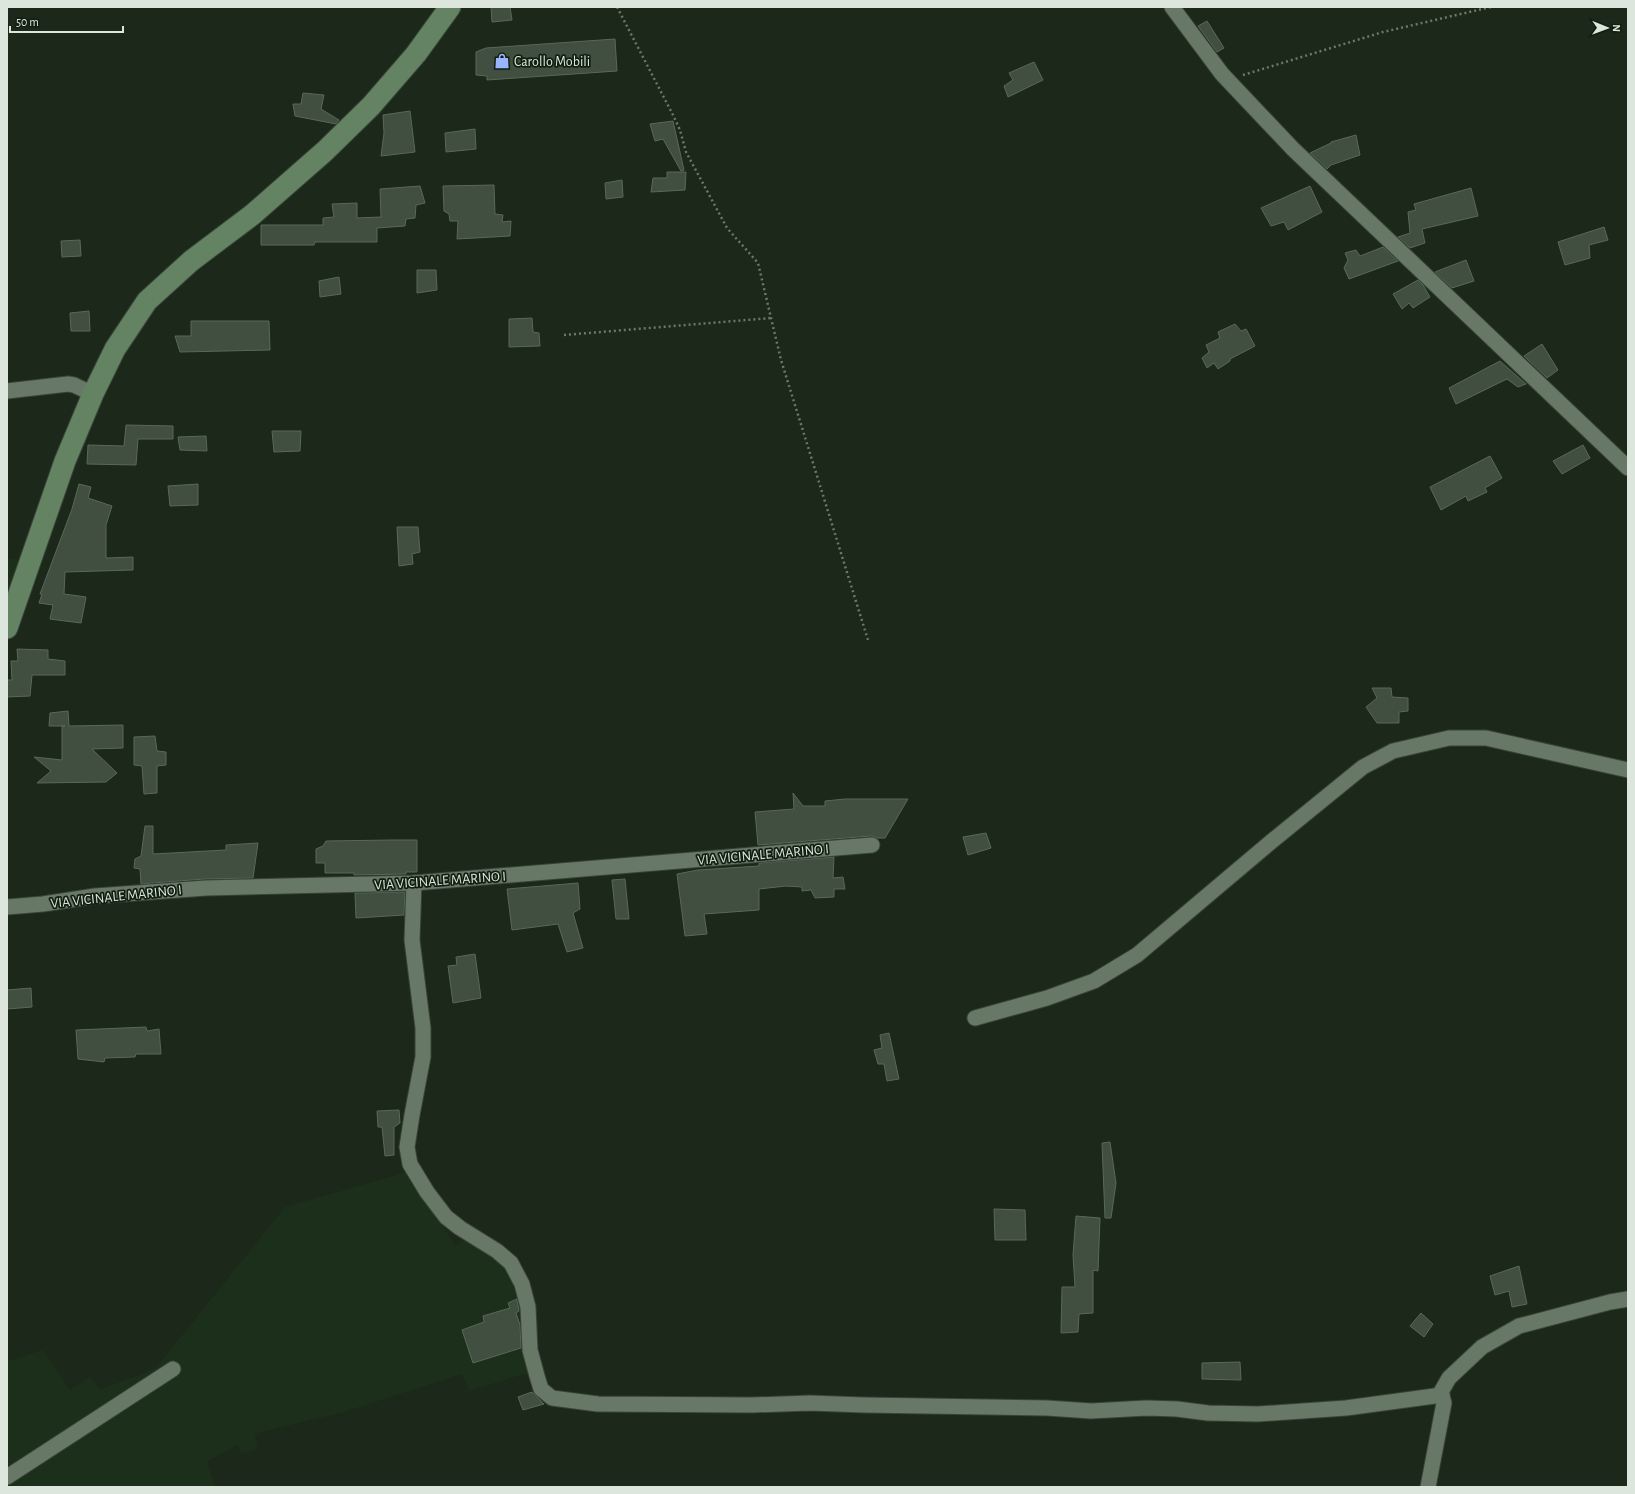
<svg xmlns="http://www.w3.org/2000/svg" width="1635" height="1494" font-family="'Alegreya Sans',sans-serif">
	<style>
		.built { fill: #1c2f1b }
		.building { fill: #404f40; stroke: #596958 }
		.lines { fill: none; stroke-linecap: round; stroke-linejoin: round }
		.street-casing { stroke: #394439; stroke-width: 17 }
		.secondary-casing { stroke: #394439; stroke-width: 23 }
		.path { stroke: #6d786c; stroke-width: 2.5; stroke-dasharray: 2 3; stroke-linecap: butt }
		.street { stroke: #687867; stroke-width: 15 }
		.secondary { stroke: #648363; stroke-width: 21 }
		.labels { text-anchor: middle; stroke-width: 3.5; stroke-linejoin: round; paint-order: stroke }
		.poi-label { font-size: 14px; fill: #dde6dc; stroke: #111f11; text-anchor: start }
		.street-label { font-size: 14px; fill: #dde6dc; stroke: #111f11 }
	</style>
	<rect width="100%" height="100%" fill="#1b281a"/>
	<g class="built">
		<polygon points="14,558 23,562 7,599 7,559"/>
		<polygon points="410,1171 455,1246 467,1238 503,1263 517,1285 541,1369 469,1391 462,1374 344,1412 255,1434 258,1449 241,1454 237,1445 207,1462 215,1487 7,1487 7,1361 43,1350 70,1390 90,1377 100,1389 145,1373 155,1368 163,1359 285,1207"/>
	</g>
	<g class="building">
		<polygon points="491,7 510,7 512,20 492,22"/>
		<polygon points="1207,21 1224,48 1217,52 1198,26"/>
		<polygon points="615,39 617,71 487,80 487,76 476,75 476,52 486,48"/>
		<polygon points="1034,62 1043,80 1008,97 1004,86 1013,80 1009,73"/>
		<polygon points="303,93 324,95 321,109 339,120 336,124 295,116 293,104 301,104"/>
		<polygon points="410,111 415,152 381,156 384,133 383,115"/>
		<polygon points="673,121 684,170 681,171 663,139 655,141 650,124"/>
		<polygon points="475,129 476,149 446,152 445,133"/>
		<polygon points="1356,135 1360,155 1331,165 1327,169 1310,153 1331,143 1331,142"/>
		<polygon points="667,172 686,172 685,190 651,192 653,178 667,178"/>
		<polygon points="622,180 623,197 606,199 605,183"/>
		<polygon points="494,185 495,214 503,215 502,222 511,221 510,236 457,239 458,221 450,221 449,214 444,211 443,186"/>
		<polygon points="420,186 425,203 416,205 415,218 406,219 405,226 377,228 377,242 315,242 314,245 261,245 261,225 323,225 323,218 334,217 332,204 357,203 357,218 381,217 380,189"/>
		<polygon points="1310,186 1322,212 1288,230 1284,222 1271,226 1261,208"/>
		<polygon points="1471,188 1478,216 1422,229 1425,243 1410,248 1398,237 1410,233 1408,212 1416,210 1414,204"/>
		<polygon points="1604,227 1608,240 1589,245 1590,258 1565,265 1558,242"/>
		<polygon points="80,240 81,256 62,257 61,241"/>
		<polygon points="1383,247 1398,261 1349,279 1344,268 1348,260 1345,253 1356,250 1360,256"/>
		<polygon points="1466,260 1474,281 1452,288 1435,272"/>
		<polygon points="417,270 436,270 437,290 417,293"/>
		<polygon points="339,277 341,294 320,297 319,281"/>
		<polygon points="1418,280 1423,285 1430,297 1413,308 1409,303 1402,309 1393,294"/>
		<polygon points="89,311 90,331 71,331 70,313"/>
		<polygon points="532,318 533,332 539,333 540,346 509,347 509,319"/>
		<polygon points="191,321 269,321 270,350 180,352 175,336 191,336"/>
		<polygon points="1235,324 1241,331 1246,329 1255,346 1230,359 1230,361 1218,369 1214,363 1207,368 1202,358 1209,352 1206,345 1220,338 1218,332"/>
		<polygon points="1542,344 1558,370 1547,378 1524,356"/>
		<polygon points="1500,361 1526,384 1518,387 1507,379 1456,404 1449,388"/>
		<polygon points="126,425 173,426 173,439 138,439 136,465 87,464 88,445 124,446"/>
		<polygon points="272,431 301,431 300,451 274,452"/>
		<polygon points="206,436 207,451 180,450 178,437"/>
		<polygon points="1583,445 1590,458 1562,474 1553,461"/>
		<polygon points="1490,456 1502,478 1485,488 1487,492 1468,501 1466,496 1441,510 1430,487"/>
		<polygon points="79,484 91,487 88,498 112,506 106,525 106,558 133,557 133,570 65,572 64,594 86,597 81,623 50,619 53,605 39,603 42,594 40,594 72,509"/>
		<polygon points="198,484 198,505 170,506 168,486"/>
		<polygon points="397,527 418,527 420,552 412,554 413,564 399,566"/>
		<polygon points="17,649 48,650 48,659 65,661 65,675 32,675 30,696 7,697 7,680 12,680 11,661 18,661"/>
		<polygon points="1372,688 1391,688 1392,697 1408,698 1408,711 1399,712 1399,723 1377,723 1366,707 1377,698"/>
		<polygon points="68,711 69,726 123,725 123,748 92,749 117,773 106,782 37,783 51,771 34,757 62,760 62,726 65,726 49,726 50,713"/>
		<polygon points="155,736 157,751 166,752 166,765 157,766 157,793 144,794 142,766 134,765 134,737"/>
		<polygon points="793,793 803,806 825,806 825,801 845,799 908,799 885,838 878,838 871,836 758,845 755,812 794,809"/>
		<polygon points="145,826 153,826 153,854 226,850 226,845 258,843 253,878 205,879 141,884 140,869 134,868 135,859 141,856"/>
		<polygon points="986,833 991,848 968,855 963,837"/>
		<polygon points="391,840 417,840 417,872 406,872 406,874 354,875 354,873 325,873 325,863 316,863 316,849 323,846 326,841"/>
		<polygon points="834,857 833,878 843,877 845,889 834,889 834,897 815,898 811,890 802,891 802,887 786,886 759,889 759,910 704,914 707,934 685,936 677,874 698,870 759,866 759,863"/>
		<polygon points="625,879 629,919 616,919 612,880"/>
		<polygon points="578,883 580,909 573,913 583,948 567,952 558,924 512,930 507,889"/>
		<polygon points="405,892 404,915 356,918 355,893"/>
		<polygon points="475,954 481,998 453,1003 448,966 457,965 456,957"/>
		<polygon points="31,988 32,1007 7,1009 7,990"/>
		<polygon points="146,1027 147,1031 159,1029 161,1054 136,1054 135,1057 105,1058 104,1062 78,1059 76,1030"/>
		<polygon points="889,1033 899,1079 887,1081 884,1064 878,1064 874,1050 882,1048 880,1035"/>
		<polygon points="399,1110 400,1123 394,1127 394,1155 385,1156 382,1127 378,1127 377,1111"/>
		<polygon points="1110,1142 1116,1183 1111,1218 1105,1218 1102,1143"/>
		<polygon points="994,1209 1025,1210 1026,1240 995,1240"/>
		<polygon points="1076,1216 1100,1218 1098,1271 1093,1270 1093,1313 1079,1314 1078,1332 1061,1333 1062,1287 1075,1287 1073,1255"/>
		<polygon points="1519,1266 1527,1304 1512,1307 1509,1291 1495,1295 1490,1276"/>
		<polygon points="517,1299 519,1311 516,1313 520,1325 521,1348 473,1363 462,1330 484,1322 483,1316 510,1308 508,1303"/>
		<polygon points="1421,1313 1433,1324 1424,1337 1410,1326"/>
		<polygon points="1240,1362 1241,1380 1202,1379 1202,1363"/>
		<polygon points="532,1392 544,1404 523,1410 518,1397"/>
	</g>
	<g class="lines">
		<g class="street-casing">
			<g id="street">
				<polyline points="1172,7 1222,74 1293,149 1628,468"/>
				<polyline points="7,391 68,384 74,385 93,394"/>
				<polyline points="414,883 412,940 423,1028 423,1057 412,1115 407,1147 410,1164 427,1192 446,1217 460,1228 497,1251 511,1263 522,1284 528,1307 530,1350 537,1376 541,1389 552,1398 598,1404 752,1405 810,1403 864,1405 1047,1408 1091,1411 1147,1408 1177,1409 1208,1413 1258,1414 1346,1408 1442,1395"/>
				<polyline points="7,907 43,904 95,896 206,888 414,883 872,845"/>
				<polyline points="975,1018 1047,998 1094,981 1137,955 1272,841 1363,767 1393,751 1449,738 1486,738 1628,770"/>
				<polyline points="7,1477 173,1369"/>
				<polyline points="1428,1487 1444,1403 1441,1392 1449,1378 1482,1347 1519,1326 1610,1302 1628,1299"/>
			</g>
		</g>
		<g class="secondary-casing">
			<polyline id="secondary" points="7,628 65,461 93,394 115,349 147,301 191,261 252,215 325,151 371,106 416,54 450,7"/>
		</g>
		<g class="path">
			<polyline points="617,7 673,115 680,130 686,152 727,228 758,263 781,360 868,640"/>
			<polyline points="1243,75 1383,32 1491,7"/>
			<polyline points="564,335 771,318"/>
		</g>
		<use href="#street" class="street"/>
		<use href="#secondary" class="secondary"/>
	</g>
	<defs>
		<g id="shop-bare" transform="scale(1.2)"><path d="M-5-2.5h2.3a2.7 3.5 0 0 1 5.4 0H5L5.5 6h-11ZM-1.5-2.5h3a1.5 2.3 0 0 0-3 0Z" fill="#98b5fd" stroke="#111f11" stroke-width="2.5" paint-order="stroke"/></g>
	</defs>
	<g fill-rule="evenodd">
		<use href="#shop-bare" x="502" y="61"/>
	</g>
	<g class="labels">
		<g class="poi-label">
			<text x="514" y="66">Carollo Mobili</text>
		</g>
		<g class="street-label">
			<text transform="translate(763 854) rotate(-5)" y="5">VIA VICINALE MARINO I</text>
			<text transform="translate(440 880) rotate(-4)" y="5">VIA VICINALE MARINO I</text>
			<text transform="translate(116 896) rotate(-6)" y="5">VIA VICINALE MARINO I</text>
		</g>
	</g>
	<rect width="1635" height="1494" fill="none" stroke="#dde6dc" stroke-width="16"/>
	<g transform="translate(1607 28) rotate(91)" stroke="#111f11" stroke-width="3" paint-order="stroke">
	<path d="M0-3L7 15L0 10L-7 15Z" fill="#dde6dc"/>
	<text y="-6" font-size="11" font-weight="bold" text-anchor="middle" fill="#dde6dc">N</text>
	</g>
	<path d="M10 26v6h113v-6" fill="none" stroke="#dde6dc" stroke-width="2"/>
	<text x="16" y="26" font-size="12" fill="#dde6dc" stroke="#111f11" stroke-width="3" paint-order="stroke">50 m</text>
</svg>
